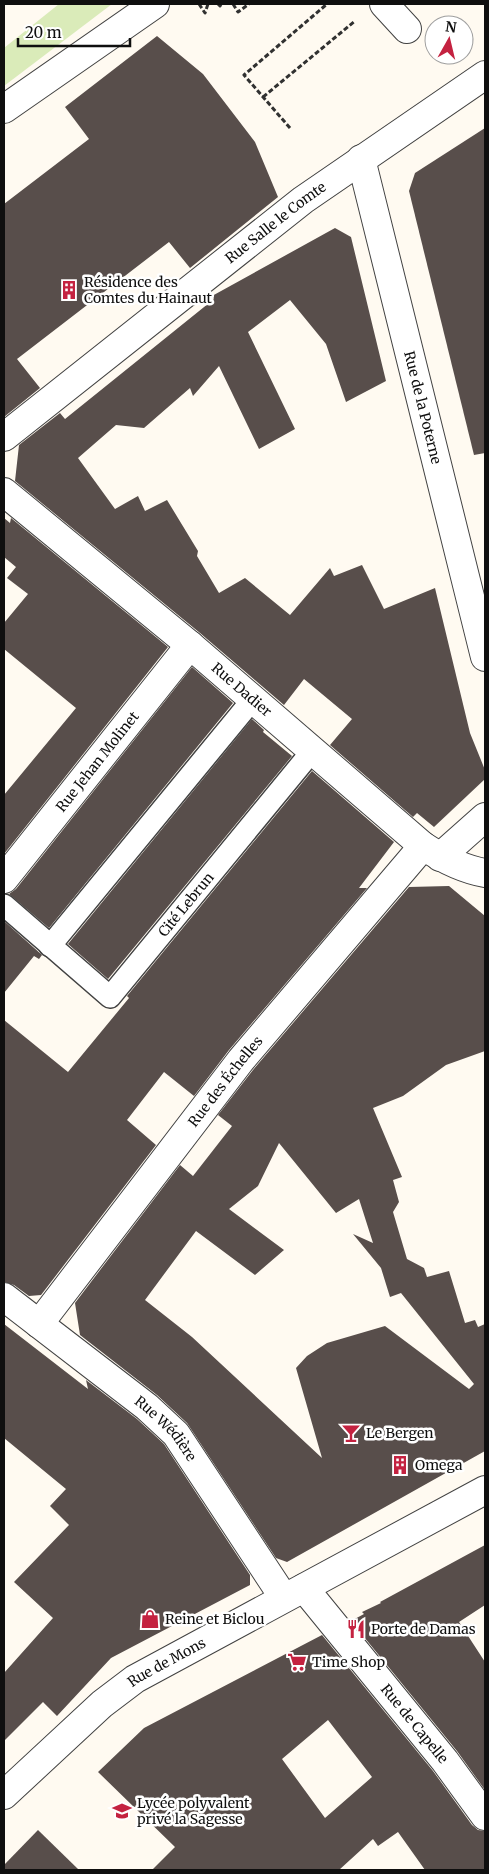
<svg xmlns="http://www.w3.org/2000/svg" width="489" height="1874" font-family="Merriweather,serif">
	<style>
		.green { fill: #daebb9 }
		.building { fill: #584e4b; fill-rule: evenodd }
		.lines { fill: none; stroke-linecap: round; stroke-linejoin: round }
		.service-casing { stroke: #424242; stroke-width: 24 }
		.pedestrian-casing { stroke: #424242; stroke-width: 30 }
		.minor-casing { stroke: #424242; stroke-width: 30 }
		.path { stroke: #313131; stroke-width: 3; stroke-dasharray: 5 2.5; stroke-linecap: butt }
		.service { stroke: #fff; stroke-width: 21 }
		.pedestrian { stroke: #fff; stroke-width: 28 }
		.minor { stroke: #fff; stroke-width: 28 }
		.labels { text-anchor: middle; stroke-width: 5; stroke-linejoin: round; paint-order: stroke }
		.street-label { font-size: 14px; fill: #0f0f0f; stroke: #fff }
		.poi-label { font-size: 14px; fill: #0f0f0f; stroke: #fff; text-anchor: start }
	</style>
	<rect width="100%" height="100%" fill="#fffaf1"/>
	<polygon class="green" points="59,4 112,4 4,86 4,48"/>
	<g class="building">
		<polygon points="157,36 203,74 255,142 278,197 190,268 169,242 17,359 40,388 4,417 4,204 89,139 65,107"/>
		<polygon points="485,128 485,453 474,455 409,191 415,173"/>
		<polygon points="335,228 351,237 386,381 346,402 326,344 290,300 248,332 295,429 259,449 219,366 193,396 190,388 144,428 116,425 78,458 115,509 138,496 145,511 167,500 198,551 197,556 219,593 245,578 290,615 330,568 334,576 362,565 384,609 435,588 470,733 485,770 485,779 434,827 417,813 413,817 330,745 352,719 304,679 284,705 200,633 15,481 19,445 60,413 65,419 214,299 212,296"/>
		<polygon points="4,518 10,523 11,518 168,647 4,854 4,795 76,708 4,649 4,623 28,594 7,578 16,567 4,557"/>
		<polygon points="192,667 233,703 49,928 9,894 16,889"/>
		<polygon points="252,719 264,730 263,732 292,756 108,979 68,944"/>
		<polygon points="312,771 394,842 359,888 367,888 229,1050 194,1096 164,1072 127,1120 156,1145 41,1295 29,1296 14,1285 4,1282 4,1020 68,1072 129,998 127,996"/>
		<path d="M449,886L485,916V1051L446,1065L403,1096L373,1108L402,1177L393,1180L399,1202L393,1212L407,1259L424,1268L427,1277L449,1271L465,1323L475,1320L478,1327L485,1324V1451L287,1562L276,1558L187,1423L157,1395L80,1335L75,1303L180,1165L193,1176L232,1126L218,1115L253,1070L409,887ZM279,1143L336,1213L359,1199L373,1243L353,1234L381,1268L390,1297L401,1293L474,1384L469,1389L385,1326L327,1343L307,1356L296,1368L322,1458L192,1337L145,1300L196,1231L255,1275L284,1250L229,1209L258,1186Z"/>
		<polygon points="4,921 42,955 39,959 34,956 4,993"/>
		<polygon points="4,1324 88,1389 86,1380 137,1419 164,1444 250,1575 250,1585 111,1658 57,1716 43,1702 4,1741 4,1673 53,1618 14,1582 69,1525 50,1506 66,1489 4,1438"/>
		<polygon points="485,1545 485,1605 459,1622 485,1662 485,1790 457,1751 351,1621 364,1614 362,1612 381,1603 380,1602"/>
		<path d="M322,1635L433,1771L472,1825L478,1830L485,1831V1870H425L398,1832L378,1846L373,1839L339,1870H152L175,1847L98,1772L144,1728ZM328,1720L372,1777L325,1818L282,1759Z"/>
		<polygon points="38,1830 79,1870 4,1870 4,1865"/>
	</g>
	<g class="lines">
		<g class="service-casing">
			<g id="service">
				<path id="s1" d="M4,905L110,997L313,750"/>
				<polyline points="50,946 253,699"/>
			</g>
		</g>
		<g class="pedestrian-casing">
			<g id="pedestrian">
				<polyline points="384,4 407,29"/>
				<polyline points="4,109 155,4"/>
			</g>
		</g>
		<g class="minor-casing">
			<g id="minor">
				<path id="s2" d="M361,159L485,657"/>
				<path id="s3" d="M4,437L303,200L485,75"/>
				<path id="s4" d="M4,492L190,645L423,846C443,859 462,869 485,873"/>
				<polyline points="440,857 485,817"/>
				<path id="s5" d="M4,879L190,645"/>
				<path id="s6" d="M4,1297L147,1407L176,1434L284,1598"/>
				<path id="s7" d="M39,1324L241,1060L423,846"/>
				<path id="s8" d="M304,1588L445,1761L485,1816"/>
				<path id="s9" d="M4,1795L102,1704L135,1679L485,1490"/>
			</g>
		</g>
		<g class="path">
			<polyline points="199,4 205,13 208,4"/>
			<polyline points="218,4 220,6 221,4"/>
			<polyline points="233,4 238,12 249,4"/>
			<polyline points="263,97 355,21"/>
			<polyline points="290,128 244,75 327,4"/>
		</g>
		<use href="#service" class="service"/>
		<use href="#pedestrian" class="pedestrian"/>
		<use href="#minor" class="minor"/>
	</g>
	<defs>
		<g id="building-bare" transform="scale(1.5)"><path d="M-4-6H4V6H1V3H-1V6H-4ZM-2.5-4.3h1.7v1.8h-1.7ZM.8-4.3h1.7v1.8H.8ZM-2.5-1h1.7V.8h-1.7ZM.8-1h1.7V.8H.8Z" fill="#c42240" stroke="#fff" stroke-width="2.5" paint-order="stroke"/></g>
		<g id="bar-bare" transform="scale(1.5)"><path d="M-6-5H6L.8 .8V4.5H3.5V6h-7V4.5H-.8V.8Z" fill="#c42240" stroke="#fff" stroke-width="2.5" paint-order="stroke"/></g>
		<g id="shop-bare" transform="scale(1.5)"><path d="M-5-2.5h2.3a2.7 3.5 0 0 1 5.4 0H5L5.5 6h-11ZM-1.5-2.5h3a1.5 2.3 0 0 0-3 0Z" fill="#c42240" stroke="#fff" stroke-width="2.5" paint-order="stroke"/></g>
		<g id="restaurant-bare" transform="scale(1.5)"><path d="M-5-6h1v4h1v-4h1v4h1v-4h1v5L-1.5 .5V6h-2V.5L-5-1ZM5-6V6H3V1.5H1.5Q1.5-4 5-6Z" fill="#c42240" stroke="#fff" stroke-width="2.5" paint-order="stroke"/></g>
		<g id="supermarket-bare" transform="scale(1.5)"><path d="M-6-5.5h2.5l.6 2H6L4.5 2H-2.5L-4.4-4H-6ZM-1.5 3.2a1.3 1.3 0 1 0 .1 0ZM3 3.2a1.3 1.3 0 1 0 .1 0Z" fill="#c42240" stroke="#fff" stroke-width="2.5" paint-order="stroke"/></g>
		<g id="school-bare" transform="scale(1.5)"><path d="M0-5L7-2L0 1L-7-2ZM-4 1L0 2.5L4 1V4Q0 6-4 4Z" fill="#c42240" stroke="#fff" stroke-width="2.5" paint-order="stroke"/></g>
	</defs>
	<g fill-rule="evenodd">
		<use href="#building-bare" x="69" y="290"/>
		<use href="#bar-bare" x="351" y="1433"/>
		<use href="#building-bare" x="400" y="1465"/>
		<use href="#shop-bare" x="150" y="1619"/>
		<use href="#restaurant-bare" x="356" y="1629"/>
		<use href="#supermarket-bare" x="297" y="1662"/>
		<use href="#school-bare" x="122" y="1811"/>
	</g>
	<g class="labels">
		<g class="street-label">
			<text dy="5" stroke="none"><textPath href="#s3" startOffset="346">Rue Salle le Comte</textPath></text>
			<text dy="5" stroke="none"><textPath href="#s2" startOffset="256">Rue de la Poterne</textPath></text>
			<text dy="5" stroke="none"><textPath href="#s4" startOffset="309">Rue Dadier</textPath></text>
			<text dy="5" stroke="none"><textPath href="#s5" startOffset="150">Rue Jehan Molinet</textPath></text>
			<text dy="5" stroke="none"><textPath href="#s1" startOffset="260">Cité Lebrun</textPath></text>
			<text dy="5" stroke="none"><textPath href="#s7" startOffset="306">Rue des Échelles</textPath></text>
			<text dy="5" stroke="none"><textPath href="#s6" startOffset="209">Rue Wédière</textPath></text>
			<text dy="5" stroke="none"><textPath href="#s9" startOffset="211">Rue de Mons</textPath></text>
			<text dy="5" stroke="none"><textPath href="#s8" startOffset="175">Rue de Capelle</textPath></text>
		</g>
		<g class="poi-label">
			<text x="84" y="287">Résidence des<tspan x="84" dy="16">Comtes du Hainaut</tspan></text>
			<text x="366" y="1438">Le Bergen</text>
			<text x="415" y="1470">Omega</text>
			<text x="165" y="1624">Reine et Biclou</text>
			<text x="371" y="1634">Porte de Damas</text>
			<text x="312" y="1667">Time Shop</text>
			<text x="137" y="1808">Lycée polyvalent<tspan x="137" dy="16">privé la Sagesse</tspan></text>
		</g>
	</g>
	<rect width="489" height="1874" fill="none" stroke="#0f0f0f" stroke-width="10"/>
	<g transform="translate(449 40) rotate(8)"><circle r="24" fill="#ffffff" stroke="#9f9f9f"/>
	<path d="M0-4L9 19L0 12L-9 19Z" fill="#c42240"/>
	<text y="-8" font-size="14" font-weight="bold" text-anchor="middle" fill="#0f0f0f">N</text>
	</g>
	<path d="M18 38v8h112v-8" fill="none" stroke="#0f0f0f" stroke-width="2.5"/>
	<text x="25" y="38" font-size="15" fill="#0f0f0f" stroke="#ffffff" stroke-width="4" paint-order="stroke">20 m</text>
</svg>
